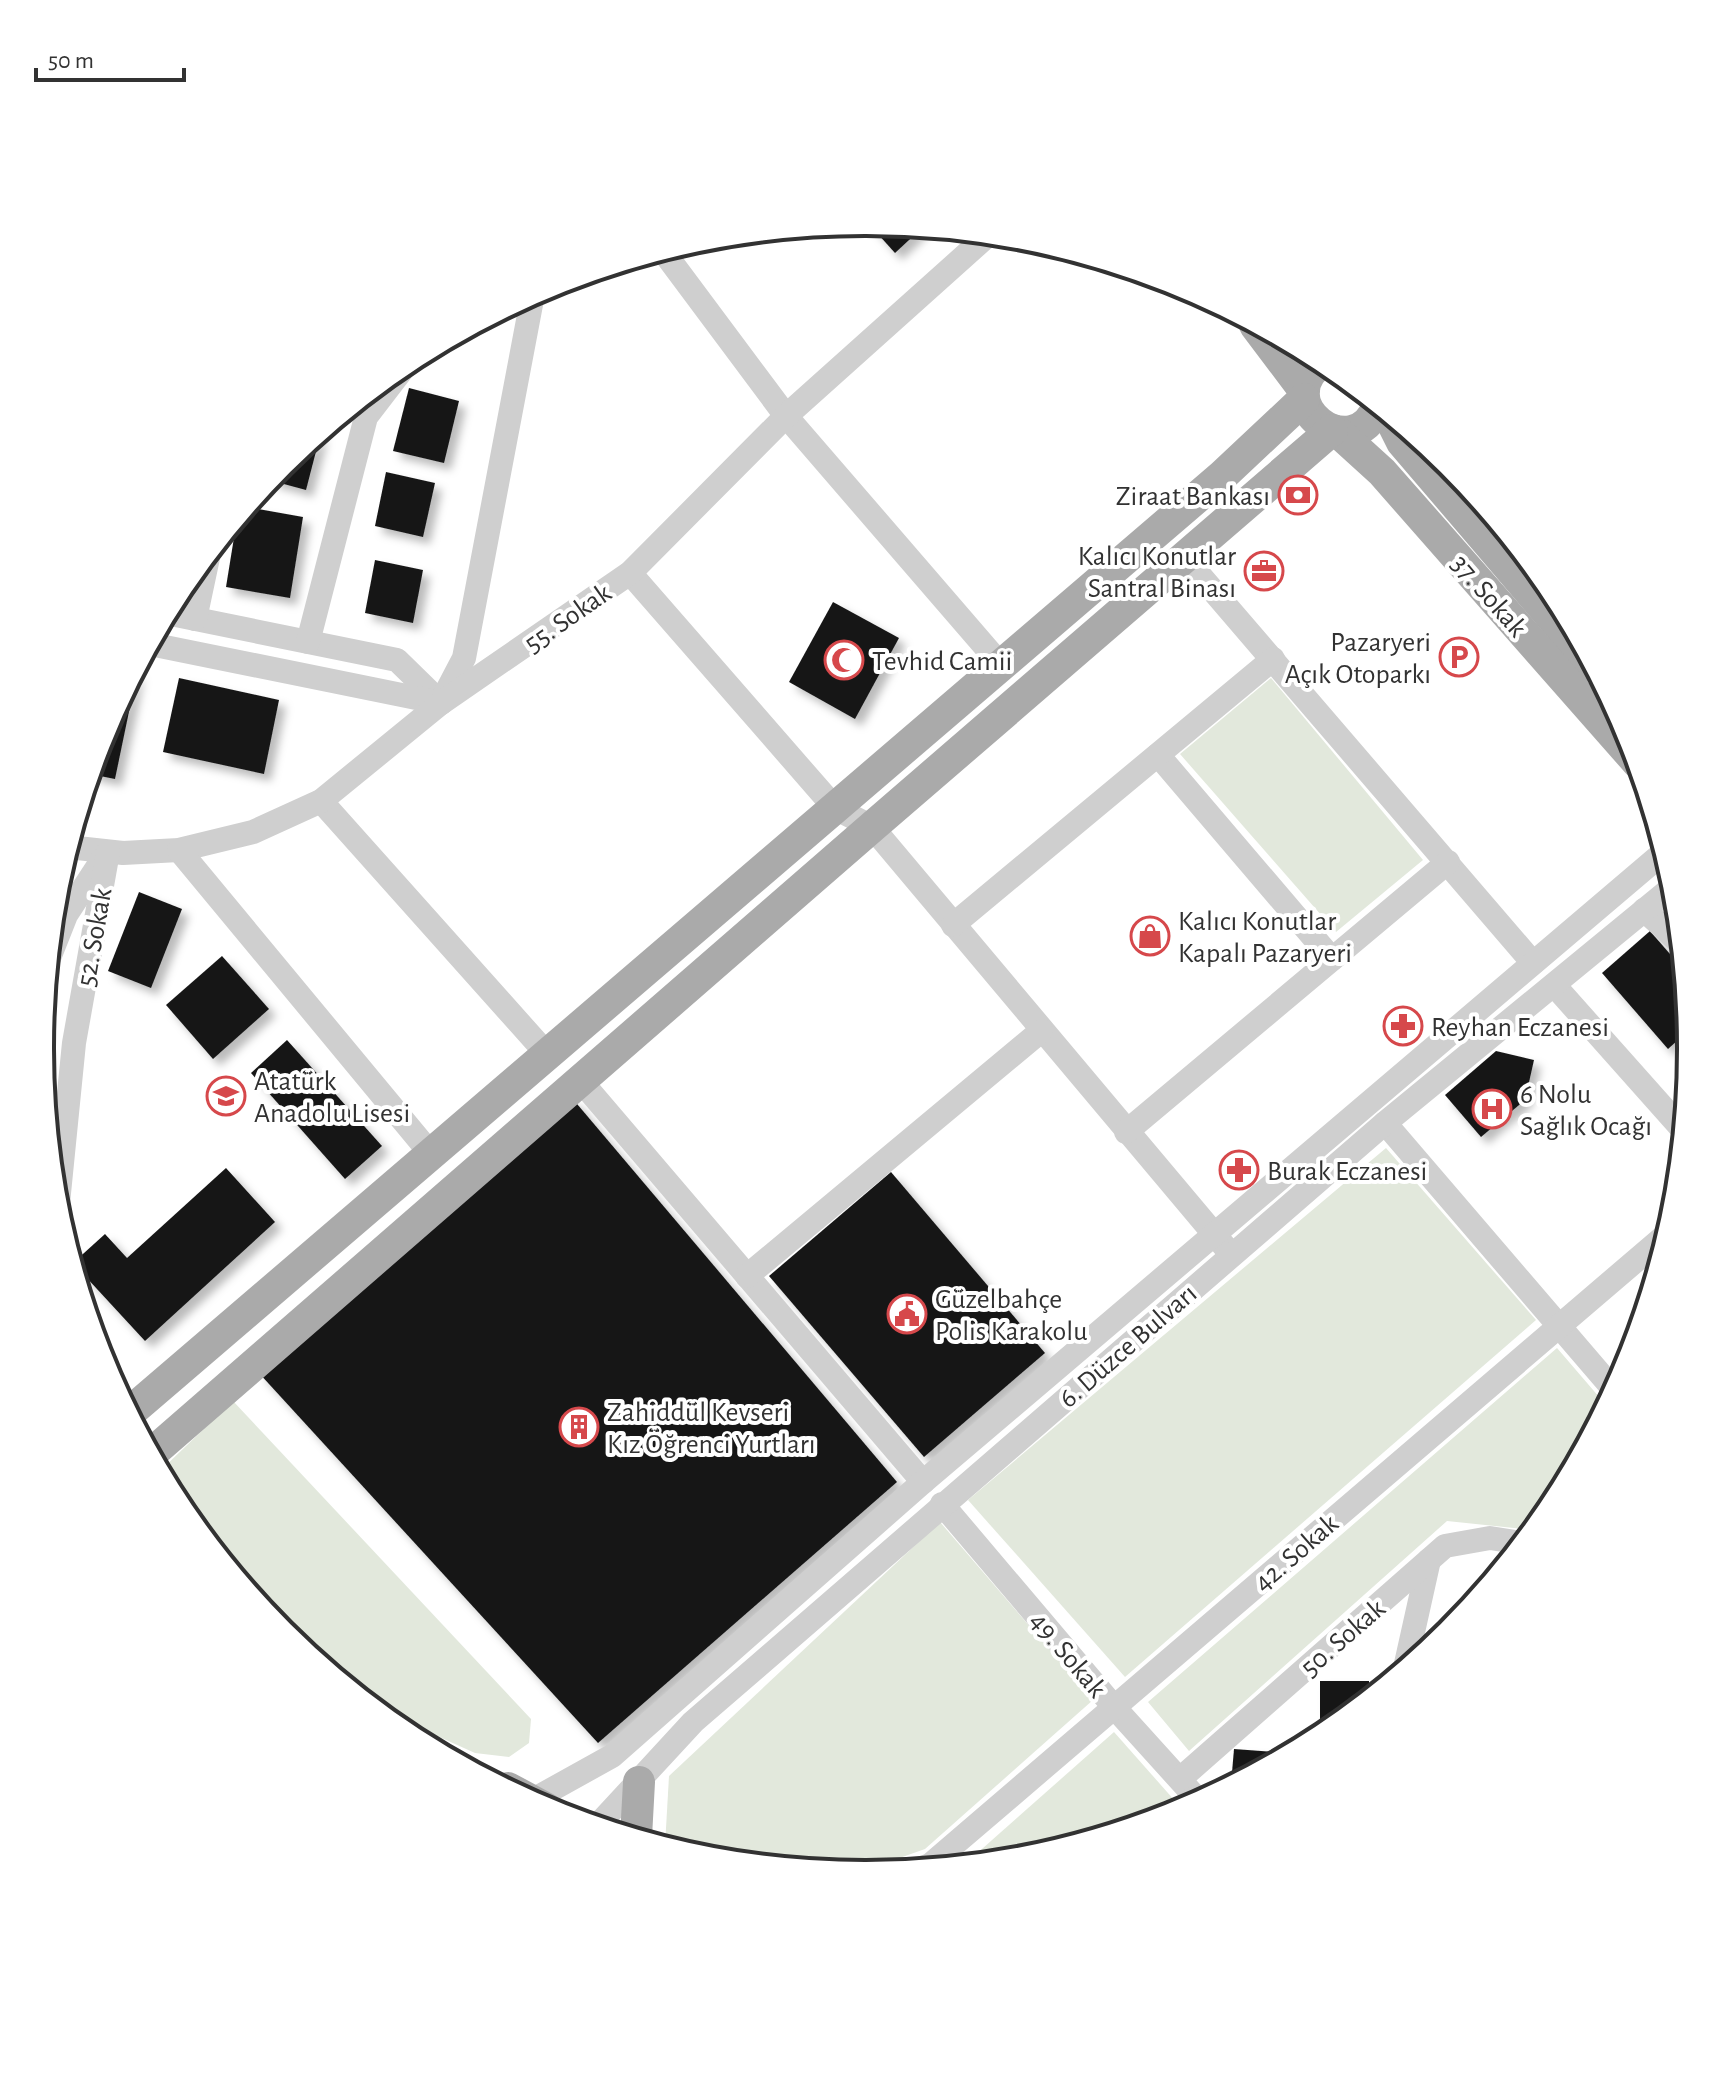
<svg xmlns="http://www.w3.org/2000/svg" width="1731" height="2096" font-family="'Alegreya Sans',sans-serif">
	<style>
		.green { fill: #e2e8dc }
		.building { fill: #191919; filter: url(#shadow) }
		.lines { fill: none; stroke-linecap: round; stroke-linejoin: round }
		.minor { stroke: #cfcfcf; stroke-width: 24 }
		.major { stroke: #aaa; stroke-width: 32 }
		.labels { text-anchor: middle; stroke-width: 8; stroke-linejoin: round; paint-order: stroke }
		.poi-label { font-size: 28px; fill: #323232; stroke: #fff; text-anchor: start }
		.street-label { font-size: 28px; fill: #323232; stroke: #fff }
		.rim { fill: none; stroke: #323232; stroke-width: 4 }
	</style>
	<defs>
		<filter id="shadow"><feDropShadow dx="7" dy="7" stdDeviation="4" flood-color="#0004"/></filter>
	</defs>
	<rect width="100%" height="100%" fill="#fff"/>
	<g class="green">
		<polygon points="1271,678 1423,860 1336,932 1180,754"/>
		<polygon points="1386,1148 1536,1320 1125,1677 968,1500"/>
		<polygon points="1557,1348 1606,1405 1552,1507 1533,1530 1447,1521 1189,1751 1148,1702"/>
		<polygon points="233,1401 531,1719 529,1743 509,1757 475,1753 375,1708 281,1631 179,1506 160,1471"/>
		<polygon points="940,1522 1093,1700 925,1849 857,1873 704,1858 665,1846 669,1776"/>
		<polygon points="1114,1732 1183,1810 1026,1858 965,1864"/>
	</g>
	<g class="building">
		<polygon points="868,223 922,228 895,253"/>
		<polygon points="409,388 459,401 444,463 393,451"/>
		<polygon points="321,432 306,490 269,480 282,464"/>
		<polygon points="386,472 435,483 423,537 375,526"/>
		<polygon points="247,507 303,517 290,598 226,587 237,519"/>
		<polygon points="375,560 423,570 413,623 365,613"/>
		<polygon points="833,602 899,638 855,719 789,682"/>
		<polygon points="134,673 137,673 115,779 90,774 103,732"/>
		<polygon points="179,678 279,700 264,774 163,752"/>
		<polygon points="139,892 182,909 151,988 108,971"/>
		<polygon points="1650,931 1683,969 1689,1030 1668,1049 1602,973"/>
		<polygon points="222,956 269,1009 213,1059 166,1005"/>
		<polygon points="287,1040 382,1146 345,1179 251,1073"/>
		<polygon points="1496,1051 1534,1060 1525,1100 1481,1137 1445,1095"/>
		<polygon points="572,1098 897,1482 598,1743 258,1372"/>
		<polygon points="226,1168 275,1222 145,1341 73,1263 105,1234 127,1258"/>
		<polygon points="891,1172 1045,1353 924,1457 769,1276"/>
		<polygon points="1497,1560 1505,1564 1486,1586"/>
		<polygon points="1320,1681 1369,1681 1369,1697 1320,1737"/>
		<polygon points="1234,1749 1290,1753 1231,1784"/>
	</g>
	<g class="lines">
		<g class="minor">
			<polyline points="663,251 786,416 1001,665"/>
			<polyline points="1185,558 1533,963"/>
			<polyline points="630,573 835,808 872,827 1225,1247"/>
			<polyline points="166,613 397,660 441,703"/>
			<polyline points="195,619 209,553"/>
			<polyline points="308,642 366,417 409,361"/>
			<polyline points="150,644 441,703"/>
			<polyline points="442,700 464,658 533,294"/>
			<polyline points="1158,755 1332,959"/>
			<polyline points="321,801 547,1054"/>
			<polyline points="68,847 123,853 179,850 253,832 321,801 441,703 630,573 786,416 988,235"/>
			<polyline points="179,850 431,1154"/>
			<polyline points="1644,910 1681,944"/>
			<polyline points="953,925 1273,659"/>
			<polyline points="49,958 66,915 102,860"/>
			<polyline points="1554,985 1683,1130"/>
			<polyline points="580,1080 923,1482"/>
			<polyline points="1385,1123 1614,1390"/>
			<polyline points="1126,1132 1448,862"/>
			<polyline points="57,1213 74,1043 108,852"/>
			<polyline points="747,1276 1041,1031"/>
			<polyline points="942,1504 1114,1707 1199,1801"/>
			<polyline points="1405,1668 1429,1560"/>
			<polyline points="1180,1779 1445,1546 1490,1538 1522,1543"/>
			<polyline points="531,1801 612,1756 923,1482 1664,852"/>
			<polyline points="598,1825 693,1722 1385,1123 1675,885"/>
			<polyline points="922,1868 930,1865 1668,1233"/>
		</g>
		<g class="major">
			<polyline points="1255,325 1304,390"/>
			<path d="M1323,361C1265,402 1353,469 1378,406"/>
			<polyline points="1388,414 1402,442 1594,667"/>
			<polyline points="1338,432 1382,472 1638,763"/>
			<polyline points="129,1413 1222,476 1304,399"/>
			<polyline points="151,1454 872,827 1332,430"/>
			<polyline points="508,1788 547,1809"/>
			<polyline points="636,1837 639,1782"/>
		</g>
	</g>
	<defs>
		<g id="bank-ring" transform="scale(2)"><circle r="9.5" fill="#fff" stroke="#d6484b" stroke-width="1.5"/><path d="M-6-4H6V4H-6ZM0-2.3a2.3 2.3 0 1 0 0 4.6a2.3 2.3 0 1 0 0-4.6Z" fill="#d6484b"/></g>
		<g id="office-ring" transform="scale(2)"><circle r="9.5" fill="#fff" stroke="#d6484b" stroke-width="1.5"/><path d="M-6-3h4V-5.5h4V-3h4V5H-6ZM-1-4.5V-3h2v-1.5ZM-6 0V1H6V0Z" fill="#d6484b"/></g>
		<g id="parking-ring" transform="scale(2)"><circle r="9.5" fill="#fff" stroke="#d6484b" stroke-width="1.5"/><path d="M-3.5-5.5H1a3.5 3.5 0 0 1 0 7H-1V5.5H-3.5ZM-1-3.4V-.6H.8a1.4 1.4 0 0 0 0-2.8Z" fill="#d6484b"/></g>
		<g id="mosque-ring" transform="scale(2)"><circle r="9.5" fill="#fff" stroke="#d6484b" stroke-width="1.5"/><path d="M3.5-4.9A6 6 0 1 0 3.5 4.9A5 5 0 1 1 3.5-4.9Z" fill="#d6484b"/></g>
		<g id="shop-ring" transform="scale(2)"><circle r="9.5" fill="#fff" stroke="#d6484b" stroke-width="1.5"/><path d="M-5-2.5h2.3a2.7 3.5 0 0 1 5.4 0H5L5.5 6h-11ZM-1.5-2.5h3a1.5 2.3 0 0 0-3 0Z" fill="#d6484b"/></g>
		<g id="pharmacy-ring" transform="scale(2)"><circle r="9.5" fill="#fff" stroke="#d6484b" stroke-width="1.5"/><path d="M-2-6h4v4h4v4h-4v4h-4v-4h-4v-4h4Z" fill="#d6484b"/></g>
		<g id="school-ring" transform="scale(2)"><circle r="9.5" fill="#fff" stroke="#d6484b" stroke-width="1.5"/><path d="M0-5L7-2L0 1L-7-2ZM-4 1L0 2.5L4 1V4Q0 6-4 4Z" fill="#d6484b"/></g>
		<g id="hospital-ring" transform="scale(2)"><circle r="9.5" fill="#fff" stroke="#d6484b" stroke-width="1.5"/><path d="M-5-5h3v3.5h4V-5h3V5h-3V1.5h-4V5h-3Z" fill="#d6484b"/></g>
		<g id="civic-ring" transform="scale(2)"><circle r="9.5" fill="#fff" stroke="#d6484b" stroke-width="1.5"/><path d="M-.6-6.5H3V-4.5H.6V-3L4-1V1h2V6H-6V1h2V-1L-.6-3ZM-1.2 2.5V6h2.4V2.5Z" fill="#d6484b"/></g>
		<g id="building-ring" transform="scale(2)"><circle r="9.5" fill="#fff" stroke="#d6484b" stroke-width="1.5"/><path d="M-4-6H4V6H1V3H-1V6H-4ZM-2.5-4.3h1.7v1.8h-1.7ZM.8-4.3h1.7v1.8H.8ZM-2.5-1h1.7V.8h-1.7ZM.8-1h1.7V.8H.8Z" fill="#d6484b"/></g>
	</defs>
	<g fill-rule="evenodd">
		<use href="#bank-ring" x="1298" y="495"/>
		<use href="#office-ring" x="1264" y="571"/>
		<use href="#parking-ring" x="1459" y="657"/>
		<use href="#mosque-ring" x="844" y="660"/>
		<use href="#shop-ring" x="1150" y="936"/>
		<use href="#pharmacy-ring" x="1403" y="1026"/>
		<use href="#school-ring" x="226" y="1096"/>
		<use href="#hospital-ring" x="1492" y="1109"/>
		<use href="#pharmacy-ring" x="1239" y="1170"/>
		<use href="#civic-ring" x="907" y="1314"/>
		<use href="#building-ring" x="579" y="1427"/>
	</g>
	<g class="labels">
		<g class="poi-label">
			<text x="1270" y="505" text-anchor="end">Ziraat Bankası</text>
			<text x="1236" y="565" text-anchor="end">Kalıcı Konutlar<tspan x="1236" dy="32">Santral Binası</tspan></text>
			<text x="1431" y="651" text-anchor="end">Pazaryeri<tspan x="1431" dy="32">Açık Otoparkı</tspan></text>
			<text x="872" y="670">Tevhid Camii</text>
			<text x="1178" y="930">Kalıcı Konutlar<tspan x="1178" dy="32">Kapalı Pazaryeri</tspan></text>
			<text x="1431" y="1036">Reyhan Eczanesi</text>
			<text x="254" y="1090">Atatürk<tspan x="254" dy="32">Anadolu Lisesi</tspan></text>
			<text x="1520" y="1103">6 Nolu<tspan x="1520" dy="32">Sağlık Ocağı</tspan></text>
			<text x="1267" y="1180">Burak Eczanesi</text>
			<text x="935" y="1308">Güzelbahçe<tspan x="935" dy="32">Polis Karakolu</tspan></text>
			<text x="607" y="1421">Zahiddül Kevseri<tspan x="607" dy="32">Kız Öğrenci Yurtları</tspan></text>
		</g>
		<g class="street-label">
			<text transform="translate(1490 595) rotate(49)" y="10">37. Sokak</text>
			<text transform="translate(567 617) rotate(-35)" y="10">55. Sokak</text>
			<text transform="translate(93 937) rotate(-80)" y="10">52. Sokak</text>
			<text transform="translate(1127 1345) rotate(-41)" y="10">6. Düzce Bulvarı</text>
			<text transform="translate(1295 1552) rotate(-41)" y="10">42. Sokak</text>
			<text transform="translate(1342 1637) rotate(-41)" y="10">50. Sokak</text>
			<text transform="translate(1069 1654) rotate(50)" y="10">49. Sokak</text>
		</g>
	</g>
	<path d="M0 0H1731V2096H0ZM865 236H866A811 811 0 0 1 1677 1047V1049A811 811 0 0 1 866 1860H865A811 811 0 0 1 54 1049V1047A811 811 0 0 1 865 236Z" fill="#fff" fill-rule="evenodd"/>
	<path class="rim" d="M865 236H866A811 811 0 0 1 1677 1047V1049A811 811 0 0 1 866 1860H865A811 811 0 0 1 54 1049V1047A811 811 0 0 1 865 236Z"/>
	<path d="M36 68v12h148v-12" fill="none" stroke="#323232" stroke-width="4"/>
	<text x="48" y="68" font-size="24" fill="#323232" stroke="#ffffff" stroke-width="6" paint-order="stroke">50 m</text>
</svg>
